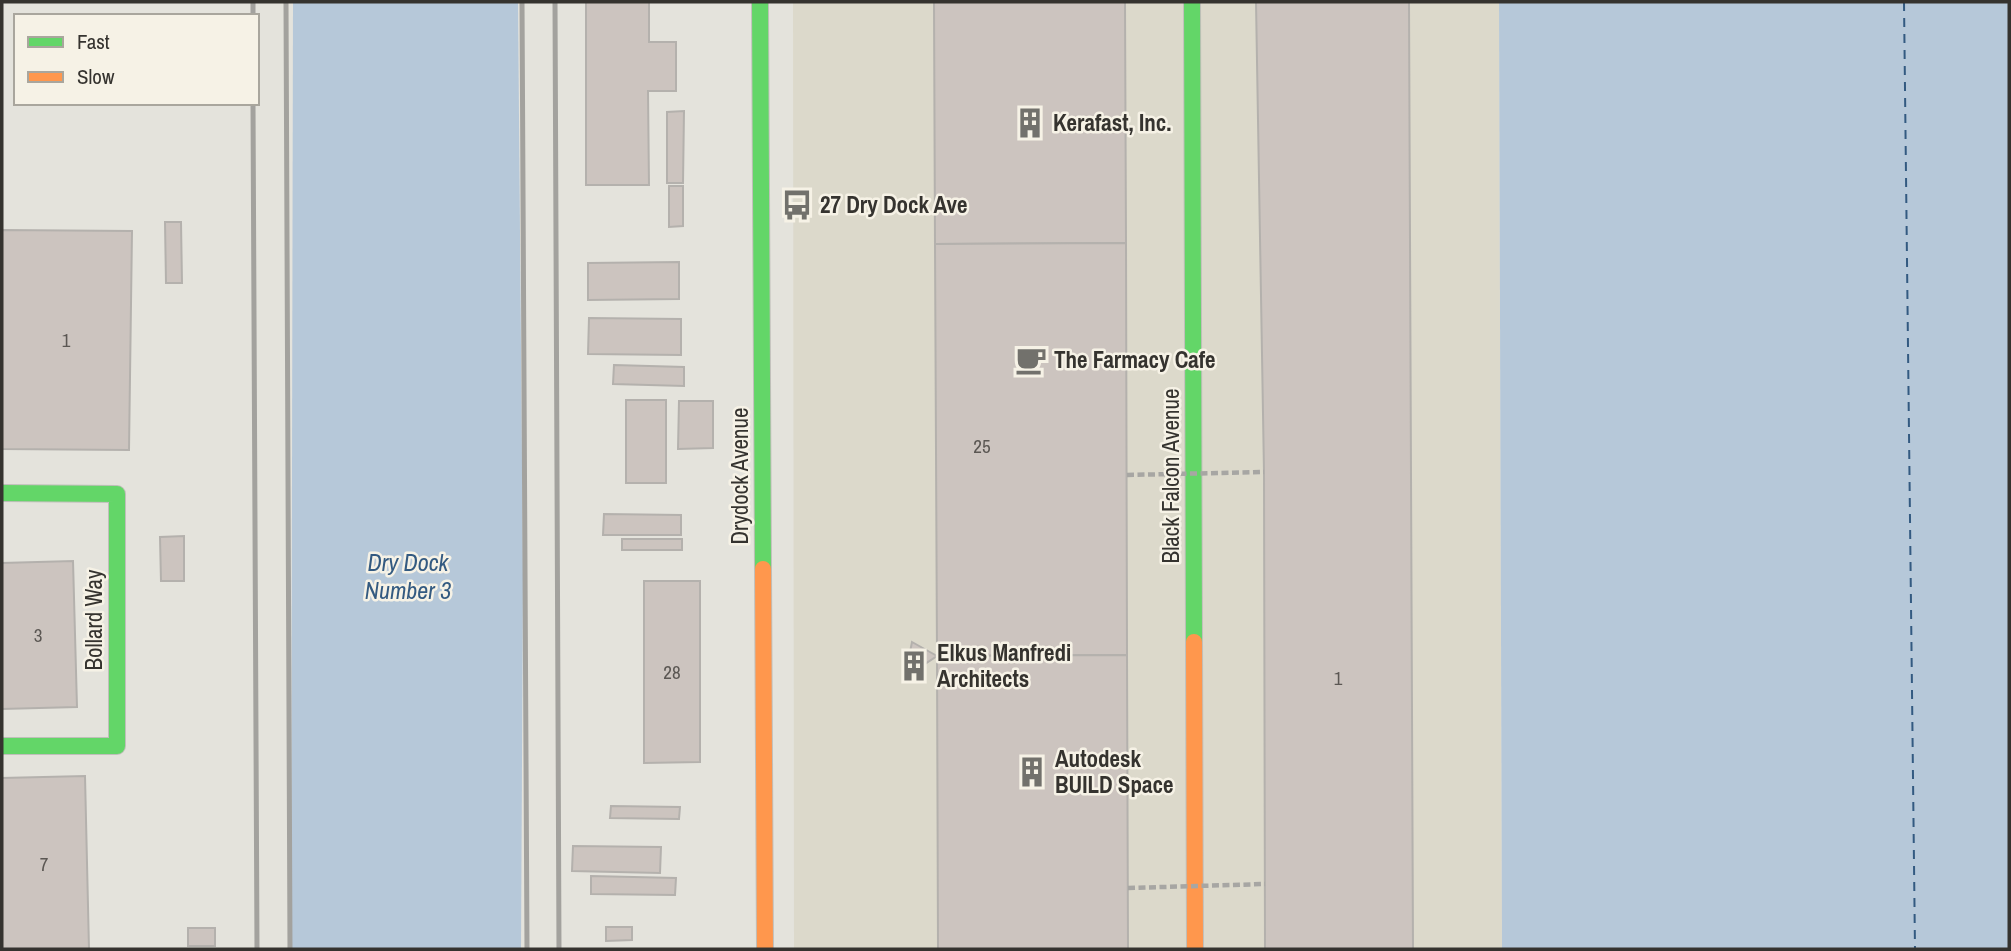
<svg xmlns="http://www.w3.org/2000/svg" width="2011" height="951" font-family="'Archivo Narrow',sans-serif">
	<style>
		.built { fill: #dcd9cb }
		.water { fill: #b6c8d9 }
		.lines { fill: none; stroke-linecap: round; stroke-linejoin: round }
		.ferry { stroke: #335a81; stroke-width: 2; stroke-dasharray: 9 7; stroke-linecap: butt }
		.building { fill: #ccc4bf; stroke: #b4b1ad; stroke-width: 2 }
		.fast-casing { stroke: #c0bfba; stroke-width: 18 }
		.slow-casing { stroke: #c0bfba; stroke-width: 18 }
		.fast { stroke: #63d668; stroke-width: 16 }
		.slow { stroke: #ff974d; stroke-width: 16 }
		.rail { stroke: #a3a29e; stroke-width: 5 }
		.path-bridge { stroke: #a7a6a3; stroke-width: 4.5; stroke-dasharray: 7 3.5; stroke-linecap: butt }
		.labels { text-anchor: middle; stroke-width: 5; stroke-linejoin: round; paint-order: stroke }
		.number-label { font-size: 19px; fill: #5b5753 }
		.poi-label { font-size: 23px; font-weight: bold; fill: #35332f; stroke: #f6f2e6; text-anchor: start }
		.street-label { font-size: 23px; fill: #35332f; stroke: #f6f2e6 }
		.water-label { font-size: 24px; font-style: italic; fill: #335a81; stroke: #f6f2e6 }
	</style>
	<rect width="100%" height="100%" fill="#e4e3dc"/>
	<polygon class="built" points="793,2 1499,2 1502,949 794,949"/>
	<g class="water">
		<polygon points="293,2 518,2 523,576 521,949 291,949"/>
		<polygon points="1499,2 2009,2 2009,949 1502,949"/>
	</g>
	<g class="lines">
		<polyline class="ferry" points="1904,2 1915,949"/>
	</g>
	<g class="building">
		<polygon points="586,2 649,2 649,42 676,42 676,91 648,91 649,185 586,185"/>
		<polygon points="934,2 1125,2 1126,243 935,244"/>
		<polygon points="1256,2 1409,2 1413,949 1265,949 1264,472"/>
		<polygon points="684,111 683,183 667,183 667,112"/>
		<polygon points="669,186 683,186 683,226 669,227"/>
		<polygon points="165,222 181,222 182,283 166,283"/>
		<polygon points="2,230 132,231 129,450 2,449"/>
		<polygon points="1126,243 1127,655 937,656 935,244"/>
		<polygon points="679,262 679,299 588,300 588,263"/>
		<polygon points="589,318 681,319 681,355 588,354"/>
		<polygon points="614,365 684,367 684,386 613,384"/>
		<rect x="626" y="400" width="40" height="83"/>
		<polygon points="679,401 713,401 713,448 678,449"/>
		<polygon points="604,514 681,515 681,535 603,535"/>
		<polygon points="184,536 184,581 161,581 160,537"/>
		<rect x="622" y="539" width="60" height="11"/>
		<polygon points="73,561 77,707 2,709 2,563"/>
		<polygon points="644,581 700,581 700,762 644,763"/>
		<polygon points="912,642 937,656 905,677"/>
		<polygon points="1127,655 1128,949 938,949 937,656"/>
		<polygon points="85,776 89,949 2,949 2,778"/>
		<polygon points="611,806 680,807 679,819 610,818"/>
		<polygon points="573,846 661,847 660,873 572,871"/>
		<polygon points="591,876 676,878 675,895 591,894"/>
		<polygon points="606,927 632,927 632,940 606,941"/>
		<rect x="188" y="928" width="27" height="18"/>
	</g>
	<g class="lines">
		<g class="fast-casing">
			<g id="fast">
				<polyline points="760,2 763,569"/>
				<polyline points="1192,2 1194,642"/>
				<polyline points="2,493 117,494 117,746 2,746"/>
			</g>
		</g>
		<g class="slow-casing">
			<g id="slow">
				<polyline points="763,569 765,949"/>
				<polyline points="1194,642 1195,949"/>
			</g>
		</g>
		<use href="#fast" class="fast"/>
		<use href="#slow" class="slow"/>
		<g class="rail">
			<polyline points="253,2 253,16"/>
			<polyline points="286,2 290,949"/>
			<polyline points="522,2 527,949"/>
			<polyline points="555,2 559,949"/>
			<polyline points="253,103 257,949"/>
		</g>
		<g class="path-bridge">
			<polyline points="1127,475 1264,472"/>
			<polyline points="1128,888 1265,884"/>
		</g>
	</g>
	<defs>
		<g id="building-bare" transform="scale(2.415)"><path d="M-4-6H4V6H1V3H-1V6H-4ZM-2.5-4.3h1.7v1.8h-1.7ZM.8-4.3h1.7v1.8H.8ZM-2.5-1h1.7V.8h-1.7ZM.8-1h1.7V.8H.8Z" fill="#72716c" stroke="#f6f2e6" stroke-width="2.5" paint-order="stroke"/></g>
		<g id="bus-bare" transform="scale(2.415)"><path d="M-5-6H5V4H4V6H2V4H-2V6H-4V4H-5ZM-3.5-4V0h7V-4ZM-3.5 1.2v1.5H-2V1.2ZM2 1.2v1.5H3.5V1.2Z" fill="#72716c" stroke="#f6f2e6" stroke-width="2.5" paint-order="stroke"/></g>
		<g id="cafe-bare" transform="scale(2.415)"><path d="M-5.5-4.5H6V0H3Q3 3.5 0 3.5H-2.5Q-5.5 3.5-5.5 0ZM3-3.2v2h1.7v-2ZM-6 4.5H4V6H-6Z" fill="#72716c" stroke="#f6f2e6" stroke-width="2.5" paint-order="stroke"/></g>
	</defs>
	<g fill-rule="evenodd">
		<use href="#building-bare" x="1030" y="123"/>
		<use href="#bus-bare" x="797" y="205"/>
		<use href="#cafe-bare" x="1031" y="360"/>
		<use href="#building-bare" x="914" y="666"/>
		<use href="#building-bare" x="1032" y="772"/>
	</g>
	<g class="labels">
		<g class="number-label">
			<text x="66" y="347">1</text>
			<text x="982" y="453">25</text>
			<text x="38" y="642">3</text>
			<text x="672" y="679">28</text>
			<text x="1338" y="685">1</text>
			<text x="44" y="871">7</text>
		</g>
		<g class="poi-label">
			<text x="1053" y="131">Kerafast, Inc.</text>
			<text x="820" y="213">27 Dry Dock Ave</text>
			<text x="1054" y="368">The Farmacy Cafe</text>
			<text x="937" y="661">Elkus Manfredi<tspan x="937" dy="26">Architects</tspan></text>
			<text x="1055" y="767">Autodesk<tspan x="1055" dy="26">BUILD Space</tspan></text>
		</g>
		<g class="street-label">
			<text transform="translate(740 476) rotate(-90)" y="8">Drydock Avenue</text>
			<text transform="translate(1171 476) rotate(-90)" y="8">Black Falcon Avenue</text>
			<text transform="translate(94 620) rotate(-90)" y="8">Bollard Way</text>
		</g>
		<g class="water-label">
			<text x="408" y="571">Dry Dock<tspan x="408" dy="28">Number 3</tspan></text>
		</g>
	</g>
	<rect width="2011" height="951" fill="none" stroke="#35332f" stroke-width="7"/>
	<rect x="14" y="14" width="245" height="91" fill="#f6f2e6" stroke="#a9a69d" stroke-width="2"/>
	<rect x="28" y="37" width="35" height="10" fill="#63d668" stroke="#a9a69d" stroke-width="2"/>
	<text x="77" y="49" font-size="21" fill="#35332f">Fast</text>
	<rect x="28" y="72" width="35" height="10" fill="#ff974d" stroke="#a9a69d" stroke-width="2"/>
	<text x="77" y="84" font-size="21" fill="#35332f">Slow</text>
</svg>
